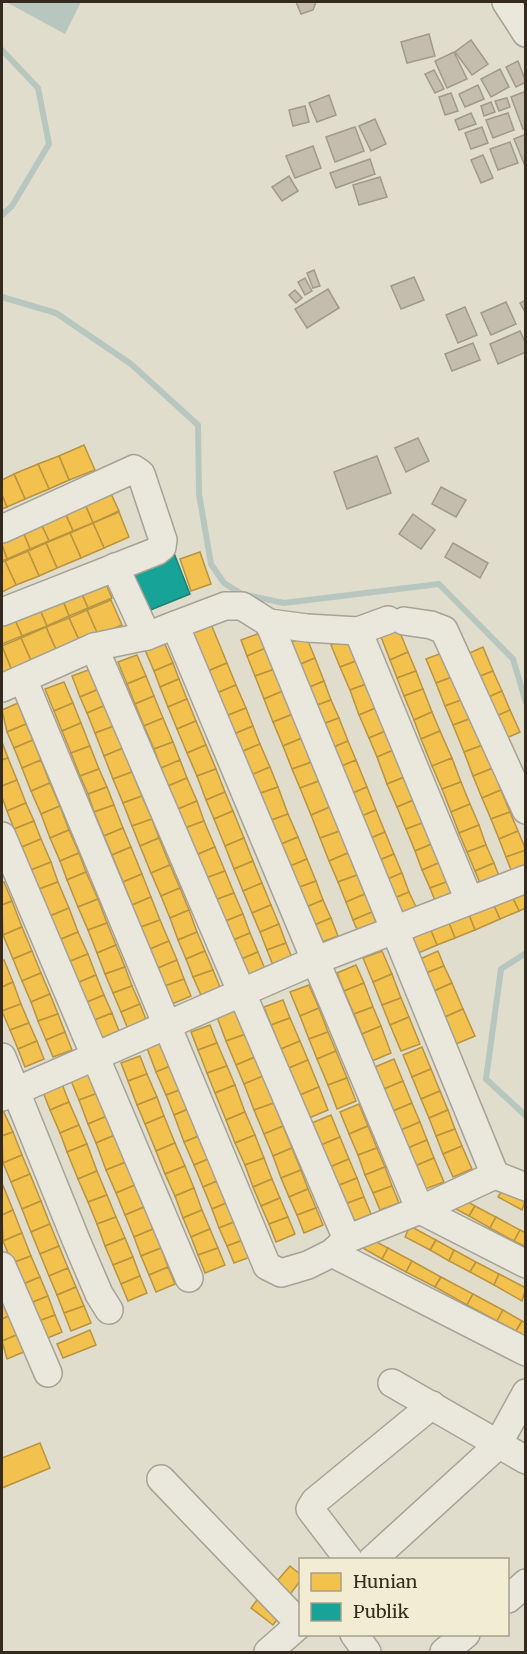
<svg xmlns="http://www.w3.org/2000/svg" width="527" height="1654" font-family="Merriweather,serif">
	<style>
		.water { fill: #b7c7bf }
		.homes { fill: #f2c14e; stroke: #b99440; stroke-width: 1.5 }
		.public { fill: #17a398; stroke: #207f73; stroke-width: 1.5 }
		.lines { fill: none; stroke-linecap: round; stroke-linejoin: round }
		.stream { stroke: #b7c7bf; stroke-width: 6 }
		.building { fill: #c4bcad; stroke: #a1998c; stroke-width: 1.5 }
		.minor-casing { stroke: #a6a295; stroke-width: 30 }
		.minor { stroke: #eae7dd; stroke-width: 27 }
	</style>
	<rect width="100%" height="100%" fill="#e1ddcc"/>
	<polygon class="water" points="6,2 81,2 65,34"/>
	<g class="homes">
		<polygon points="84,445 95,470 69,480 59,456"/>
		<polygon points="59,456 69,480 49,489 38,464"/>
		<polygon points="38,464 49,489 25,499 14,474"/>
		<polygon points="14,474 25,499 7,507 2,495 2,480"/>
		<polygon points="108,487 119,511 93,523 82,497"/>
		<polygon points="2,495 7,507 2,509"/>
		<polygon points="82,497 93,523 73,531 62,506"/>
		<polygon points="62,506 73,531 49,541 38,517"/>
		<polygon points="119,512 129,537 104,548 93,523"/>
		<polygon points="38,517 49,541 30,549 20,524"/>
		<polygon points="93,523 104,548 81,558 70,533"/>
		<polygon points="20,524 30,549 7,559 2,545 2,532"/>
		<polygon points="70,533 81,558 57,568 46,543"/>
		<polygon points="46,543 57,568 39,576 28,551"/>
		<polygon points="2,545 7,559 2,561"/>
		<polygon points="28,551 39,576 16,585 5,561"/>
		<polygon points="200,552 211,584 191,591 180,559"/>
		<polygon points="5,561 16,585 2,592 2,562"/>
		<polygon points="101,573 112,598 88,608 77,583"/>
		<polygon points="77,583 88,608 69,616 59,591"/>
		<polygon points="59,591 69,616 47,626 36,601"/>
		<polygon points="111,600 122,625 98,635 87,610"/>
		<polygon points="36,601 47,626 22,636 11,611"/>
		<polygon points="87,610 98,635 80,642 69,618"/>
		<polygon points="11,611 22,636 2,644 2,615"/>
		<polygon points="69,618 80,642 57,652 46,627"/>
		<polygon points="211,624 227,663 208,671 192,632"/>
		<polygon points="46,627 57,652 32,663 21,638"/>
		<polygon points="399,630 408,652 390,660 381,637"/>
		<polygon points="260,633 266,648 247,656 241,640"/>
		<polygon points="306,636 315,658 296,666 287,644"/>
		<polygon points="350,637 359,660 340,667 331,645"/>
		<polygon points="21,638 32,663 12,671 2,646"/>
		<polygon points="164,642 173,663 154,671 145,650"/>
		<polygon points="2,646 12,671 2,676"/>
		<polygon points="483,647 493,671 473,679 463,656"/>
		<polygon points="266,648 275,669 255,676 247,656"/>
		<polygon points="408,652 416,671 397,678 390,660"/>
		<polygon points="445,652 455,676 436,683 426,659"/>
		<polygon points="137,655 146,676 127,684 118,662"/>
		<polygon points="315,658 324,681 305,689 296,666"/>
		<polygon points="359,660 369,683 350,690 340,667"/>
		<polygon points="173,663 179,679 160,687 154,671"/>
		<polygon points="227,663 236,685 217,693 208,671"/>
		<polygon points="91,669 99,689 80,697 72,676"/>
		<polygon points="275,669 283,691 264,699 255,676"/>
		<polygon points="416,671 423,689 404,696 397,678"/>
		<polygon points="493,671 502,691 482,700 473,679"/>
		<polygon points="146,676 154,696 135,704 127,684"/>
		<polygon points="455,676 464,699 445,706 436,683"/>
		<polygon points="179,679 187,699 168,707 160,687"/>
		<polygon points="324,681 331,700 312,707 305,689"/>
		<polygon points="64,682 73,703 54,711 45,689"/>
		<polygon points="369,683 378,707 359,715 350,690"/>
		<polygon points="236,685 246,708 226,716 217,693"/>
		<polygon points="99,689 106,705 87,713 80,697"/>
		<polygon points="423,689 432,712 414,720 404,696"/>
		<polygon points="283,691 293,714 273,722 264,699"/>
		<polygon points="502,691 510,710 490,719 482,700"/>
		<polygon points="154,696 163,718 144,726 135,704"/>
		<polygon points="187,699 196,721 177,729 168,707"/>
		<polygon points="464,699 472,718 453,725 445,706"/>
		<polygon points="331,700 339,718 320,725 312,707"/>
		<polygon points="18,703 26,724 7,732 2,710"/>
		<polygon points="73,703 81,723 62,731 54,711"/>
		<polygon points="106,705 114,726 95,733 87,713"/>
		<polygon points="378,707 388,730 369,738 359,715"/>
		<polygon points="246,708 253,726 234,734 226,716"/>
		<polygon points="510,710 520,732 500,741 490,719"/>
		<polygon points="432,712 440,731 421,739 414,720"/>
		<polygon points="293,714 302,738 283,746 273,722"/>
		<polygon points="163,718 173,742 154,749 144,726"/>
		<polygon points="339,718 348,741 329,749 320,725"/>
		<polygon points="472,718 483,745 464,752 453,725"/>
		<polygon points="196,721 206,745 187,753 177,729"/>
		<polygon points="81,723 90,746 71,753 62,731"/>
		<polygon points="26,724 33,740 14,748 7,732"/>
		<polygon points="114,726 123,748 104,756 95,733"/>
		<polygon points="253,726 260,744 241,752 234,734"/>
		<polygon points="388,730 396,749 377,757 369,738"/>
		<polygon points="440,731 452,758 432,766 421,739"/>
		<polygon points="302,738 312,762 292,769 283,746"/>
		<polygon points="33,740 41,760 22,768 14,748"/>
		<polygon points="348,741 356,760 337,768 329,749"/>
		<polygon points="2,742 8,758 2,760"/>
		<polygon points="173,742 180,760 161,768 154,749"/>
		<polygon points="260,744 270,767 251,775 241,752"/>
		<polygon points="206,745 216,769 197,776 187,753"/>
		<polygon points="483,745 493,768 473,776 464,752"/>
		<polygon points="90,746 99,769 80,776 71,753"/>
		<polygon points="123,748 132,772 113,779 104,756"/>
		<polygon points="396,749 407,776 387,784 377,757"/>
		<polygon points="8,758 17,780 2,786 2,760"/>
		<polygon points="452,758 461,782 442,789 432,766"/>
		<polygon points="41,760 50,783 31,791 22,768"/>
		<polygon points="180,760 187,778 168,786 161,768"/>
		<polygon points="356,760 367,787 348,795 337,768"/>
		<polygon points="312,762 319,781 300,788 292,769"/>
		<polygon points="270,767 278,787 258,794 251,775"/>
		<polygon points="493,768 501,790 482,798 473,776"/>
		<polygon points="99,769 107,787 88,794 80,776"/>
		<polygon points="216,769 225,792 206,800 197,776"/>
		<polygon points="132,772 142,796 123,803 113,779"/>
		<polygon points="407,776 416,799 397,807 387,784"/>
		<polygon points="187,778 197,801 178,809 168,786"/>
		<polygon points="17,780 26,803 7,811 2,797 2,786"/>
		<polygon points="319,781 330,807 311,815 300,788"/>
		<polygon points="461,782 470,804 451,812 442,789"/>
		<polygon points="50,783 60,806 41,814 31,791"/>
		<polygon points="107,787 114,805 94,812 88,794"/>
		<polygon points="278,787 288,814 269,821 258,794"/>
		<polygon points="367,787 376,810 357,818 348,795"/>
		<polygon points="501,790 510,812 491,819 482,798"/>
		<polygon points="225,792 233,811 214,819 206,800"/>
		<polygon points="142,796 152,819 132,826 123,803"/>
		<polygon points="416,799 425,822 406,829 397,807"/>
		<polygon points="197,801 204,821 185,828 178,809"/>
		<polygon points="26,803 34,821 14,829 7,811"/>
		<polygon points="470,804 479,825 459,833 451,812"/>
		<polygon points="114,805 123,828 104,836 94,812"/>
		<polygon points="60,806 69,830 50,838 41,814"/>
		<polygon points="330,807 340,831 320,838 311,815"/>
		<polygon points="376,810 385,832 366,840 357,818"/>
		<polygon points="233,811 244,838 225,846 214,819"/>
		<polygon points="510,812 518,831 499,839 491,819"/>
		<polygon points="288,814 298,837 279,845 269,821"/>
		<polygon points="152,819 159,838 140,846 132,826"/>
		<polygon points="34,821 41,839 22,847 14,829"/>
		<polygon points="204,821 215,847 196,855 185,828"/>
		<polygon points="425,822 434,843 415,851 406,829"/>
		<polygon points="479,825 486,845 467,852 459,833"/>
		<polygon points="123,828 131,847 112,855 104,836"/>
		<polygon points="69,830 79,853 60,861 50,838"/>
		<polygon points="340,831 348,853 329,861 320,838"/>
		<polygon points="518,831 526,850 506,857 499,839"/>
		<polygon points="385,832 394,854 375,862 366,840"/>
		<polygon points="298,837 307,859 288,867 279,845"/>
		<polygon points="159,838 170,865 151,873 140,846"/>
		<polygon points="244,838 253,861 234,869 225,846"/>
		<polygon points="41,839 51,862 31,870 22,847"/>
		<polygon points="434,843 441,862 422,870 415,851"/>
		<polygon points="486,845 494,863 475,871 467,852"/>
		<polygon points="131,847 142,874 123,882 112,855"/>
		<polygon points="215,847 225,871 206,878 196,855"/>
		<polygon points="526,850 526,870 513,875 506,857"/>
		<polygon points="79,853 86,872 67,880 60,861"/>
		<polygon points="348,853 357,875 338,882 329,861"/>
		<polygon points="394,854 402,873 383,881 375,862"/>
		<polygon points="307,859 316,881 297,888 288,867"/>
		<polygon points="253,861 262,883 243,891 234,869"/>
		<polygon points="51,862 58,882 39,889 31,870"/>
		<polygon points="441,862 449,881 430,888 422,870"/>
		<polygon points="494,863 501,881 482,888 475,871"/>
		<polygon points="170,865 180,888 161,896 151,873"/>
		<polygon points="225,871 234,893 215,900 206,878"/>
		<polygon points="86,872 98,899 78,907 67,880"/>
		<polygon points="402,873 409,892 390,900 383,881"/>
		<polygon points="142,874 151,897 132,905 123,882"/>
		<polygon points="357,875 365,894 346,902 338,882"/>
		<polygon points="316,881 323,900 304,908 297,888"/>
		<polygon points="449,881 456,898 437,906 430,888"/>
		<polygon points="2,882 4,882 12,901 2,905"/>
		<polygon points="58,882 69,908 50,916 39,889"/>
		<polygon points="262,883 271,905 252,913 243,891"/>
		<polygon points="526,885 526,908 519,911 510,892"/>
		<polygon points="180,888 189,910 170,918 161,896"/>
		<polygon points="409,892 417,909 397,917 390,900"/>
		<polygon points="510,892 519,911 500,919 491,899"/>
		<polygon points="234,893 243,914 223,922 215,900"/>
		<polygon points="365,894 372,912 353,920 346,902"/>
		<polygon points="151,897 160,920 141,927 132,905"/>
		<polygon points="98,899 107,923 88,930 78,907"/>
		<polygon points="491,899 500,919 475,930 467,910"/>
		<polygon points="323,900 331,918 312,926 304,908"/>
		<polygon points="12,901 22,927 3,935 2,905"/>
		<polygon points="271,905 279,924 260,932 252,913"/>
		<polygon points="69,908 78,932 59,940 50,916"/>
		<polygon points="189,910 197,932 178,940 170,918"/>
		<polygon points="467,910 475,930 455,938 447,918"/>
		<polygon points="372,912 379,930 360,937 353,920"/>
		<polygon points="243,914 250,933 231,941 223,922"/>
		<polygon points="331,918 338,936 319,943 312,926"/>
		<polygon points="447,918 455,938 437,945 429,926"/>
		<polygon points="160,920 169,941 150,949 141,927"/>
		<polygon points="107,923 116,945 97,953 88,930"/>
		<polygon points="279,924 286,943 267,950 260,932"/>
		<polygon points="429,926 437,945 416,954 408,935"/>
		<polygon points="22,927 32,951 13,959 3,935"/>
		<polygon points="78,932 88,954 68,962 59,940"/>
		<polygon points="197,932 205,951 186,959 178,940"/>
		<polygon points="250,933 258,952 239,960 231,941"/>
		<polygon points="169,941 177,960 158,968 150,949"/>
		<polygon points="286,943 293,960 274,968 267,950"/>
		<polygon points="116,945 125,967 105,974 97,953"/>
		<polygon points="32,951 41,973 22,981 13,959"/>
		<polygon points="205,951 213,970 193,977 186,959"/>
		<polygon points="382,951 392,974 373,982 363,958"/>
		<polygon points="438,951 444,966 426,973 420,959"/>
		<polygon points="258,952 265,969 246,977 239,960"/>
		<polygon points="88,954 96,975 77,983 68,962"/>
		<polygon points="4,960 13,982 2,987 2,961"/>
		<polygon points="177,960 184,979 165,986 158,968"/>
		<polygon points="356,965 364,983 344,991 337,973"/>
		<polygon points="444,966 452,983 434,991 426,973"/>
		<polygon points="125,967 132,986 113,993 105,974"/>
		<polygon points="213,970 220,987 201,995 193,977"/>
		<polygon points="41,973 50,994 31,1002 22,981"/>
		<polygon points="392,974 401,998 382,1005 373,982"/>
		<polygon points="96,975 104,995 85,1003 77,983"/>
		<polygon points="184,979 191,996 172,1004 165,986"/>
		<polygon points="13,982 21,1004 2,1011 2,987"/>
		<polygon points="364,983 373,1007 354,1014 344,991"/>
		<polygon points="452,983 463,1009 445,1017 434,991"/>
		<polygon points="309,985 319,1008 300,1016 290,992"/>
		<polygon points="132,986 140,1004 121,1012 113,993"/>
		<polygon points="50,994 58,1014 38,1021 31,1002"/>
		<polygon points="104,995 112,1013 92,1021 85,1003"/>
		<polygon points="401,998 409,1017 390,1025 382,1005"/>
		<polygon points="283,1000 290,1018 271,1025 264,1007"/>
		<polygon points="21,1004 29,1023 10,1030 2,1011"/>
		<polygon points="140,1004 147,1022 128,1029 121,1012"/>
		<polygon points="373,1007 381,1026 362,1034 354,1014"/>
		<polygon points="319,1008 328,1032 309,1039 300,1016"/>
		<polygon points="463,1009 475,1036 456,1044 445,1017"/>
		<polygon points="236,1010 246,1034 226,1041 217,1017"/>
		<polygon points="112,1013 119,1031 99,1039 92,1021"/>
		<polygon points="58,1014 65,1032 46,1040 38,1021"/>
		<polygon points="409,1017 420,1044 401,1051 390,1025"/>
		<polygon points="290,1018 300,1041 281,1049 271,1025"/>
		<polygon points="29,1023 37,1041 18,1049 10,1030"/>
		<polygon points="210,1025 217,1043 198,1050 191,1032"/>
		<polygon points="381,1026 391,1053 372,1061 362,1034"/>
		<polygon points="65,1032 72,1050 53,1057 46,1040"/>
		<polygon points="328,1032 336,1051 317,1059 309,1039"/>
		<polygon points="246,1034 255,1057 236,1065 226,1041"/>
		<polygon points="37,1041 44,1059 25,1067 18,1049"/>
		<polygon points="166,1041 175,1064 156,1072 147,1048"/>
		<polygon points="300,1041 308,1060 289,1068 281,1049"/>
		<polygon points="217,1043 227,1066 207,1073 198,1050"/>
		<polygon points="422,1047 431,1069 412,1077 403,1055"/>
		<polygon points="336,1051 347,1078 328,1085 317,1059"/>
		<polygon points="140,1056 147,1074 128,1081 121,1063"/>
		<polygon points="255,1057 263,1076 244,1084 236,1065"/>
		<polygon points="394,1059 403,1081 384,1089 375,1067"/>
		<polygon points="308,1060 319,1087 300,1095 289,1068"/>
		<polygon points="175,1064 185,1088 166,1095 156,1072"/>
		<polygon points="227,1066 235,1085 215,1093 207,1073"/>
		<polygon points="88,1069 98,1093 79,1100 69,1076"/>
		<polygon points="431,1069 440,1091 421,1099 412,1077"/>
		<polygon points="147,1074 157,1097 137,1105 128,1081"/>
		<polygon points="263,1076 274,1103 254,1110 244,1084"/>
		<polygon points="347,1078 356,1101 337,1109 328,1085"/>
		<polygon points="403,1081 412,1103 393,1111 384,1089"/>
		<polygon points="62,1084 69,1102 50,1110 43,1092"/>
		<polygon points="235,1085 245,1112 226,1120 215,1093"/>
		<polygon points="319,1087 328,1110 309,1118 300,1095"/>
		<polygon points="185,1088 193,1107 174,1115 166,1095"/>
		<polygon points="440,1091 448,1110 429,1118 421,1099"/>
		<polygon points="98,1093 107,1116 88,1124 79,1100"/>
		<polygon points="157,1097 164,1116 145,1124 137,1105"/>
		<polygon points="69,1102 79,1125 60,1133 50,1110"/>
		<polygon points="274,1103 283,1126 264,1134 254,1110"/>
		<polygon points="412,1103 420,1122 401,1130 393,1111"/>
		<polygon points="359,1104 368,1126 349,1134 340,1112"/>
		<polygon points="193,1107 204,1134 184,1142 174,1115"/>
		<polygon points="2,1108 13,1132 2,1136"/>
		<polygon points="448,1110 455,1129 436,1136 429,1118"/>
		<polygon points="245,1112 255,1135 235,1143 226,1120"/>
		<polygon points="331,1115 340,1137 321,1145 312,1123"/>
		<polygon points="107,1116 115,1135 96,1143 88,1124"/>
		<polygon points="164,1116 175,1143 156,1151 145,1124"/>
		<polygon points="420,1122 427,1140 408,1148 401,1130"/>
		<polygon points="79,1125 87,1144 67,1152 60,1133"/>
		<polygon points="283,1126 292,1148 273,1156 264,1134"/>
		<polygon points="368,1126 377,1148 358,1155 349,1134"/>
		<polygon points="455,1129 462,1146 443,1154 436,1136"/>
		<polygon points="13,1132 22,1155 3,1163 2,1136"/>
		<polygon points="204,1134 213,1157 194,1165 184,1142"/>
		<polygon points="115,1135 126,1162 106,1170 96,1143"/>
		<polygon points="255,1135 264,1158 245,1165 235,1143"/>
		<polygon points="340,1137 349,1159 330,1167 321,1145"/>
		<polygon points="427,1140 434,1158 415,1166 408,1148"/>
		<polygon points="175,1143 185,1166 165,1174 156,1151"/>
		<polygon points="87,1144 97,1171 78,1179 67,1152"/>
		<polygon points="462,1146 472,1169 453,1177 443,1154"/>
		<polygon points="292,1148 301,1170 281,1178 273,1156"/>
		<polygon points="377,1148 385,1167 365,1175 358,1155"/>
		<polygon points="22,1155 30,1174 11,1182 3,1163"/>
		<polygon points="213,1157 222,1179 203,1187 194,1165"/>
		<polygon points="264,1158 272,1179 253,1187 245,1165"/>
		<polygon points="434,1158 444,1182 425,1189 415,1166"/>
		<polygon points="349,1159 357,1178 337,1186 330,1167"/>
		<polygon points="126,1162 135,1185 116,1193 106,1170"/>
		<polygon points="185,1166 194,1188 175,1196 165,1174"/>
		<polygon points="385,1167 392,1186 373,1193 365,1175"/>
		<polygon points="301,1170 308,1189 289,1197 281,1178"/>
		<polygon points="97,1171 107,1195 88,1202 78,1179"/>
		<polygon points="30,1174 41,1201 22,1209 11,1182"/>
		<polygon points="357,1178 364,1197 345,1204 337,1186"/>
		<polygon points="222,1179 231,1201 212,1209 203,1187"/>
		<polygon points="272,1179 280,1198 261,1206 253,1187"/>
		<polygon points="2,1183 13,1210 2,1215"/>
		<polygon points="135,1185 144,1207 125,1215 116,1193"/>
		<polygon points="392,1186 399,1203 380,1210 373,1193"/>
		<polygon points="504,1187 526,1199 522,1210 498,1197"/>
		<polygon points="194,1188 202,1210 183,1218 175,1196"/>
		<polygon points="308,1189 316,1208 297,1215 289,1197"/>
		<polygon points="107,1195 116,1217 97,1224 88,1202"/>
		<polygon points="456,1195 475,1206 469,1216 450,1206"/>
		<polygon points="364,1197 371,1214 352,1222 345,1204"/>
		<polygon points="280,1198 288,1217 269,1224 261,1206"/>
		<polygon points="41,1201 50,1224 31,1232 22,1209"/>
		<polygon points="231,1201 239,1220 219,1228 212,1209"/>
		<polygon points="475,1206 496,1217 490,1228 469,1216"/>
		<polygon points="144,1207 153,1229 134,1237 125,1215"/>
		<polygon points="316,1208 323,1225 304,1233 297,1215"/>
		<polygon points="13,1210 22,1233 3,1241 2,1215"/>
		<polygon points="202,1210 210,1229 191,1237 183,1218"/>
		<polygon points="116,1217 125,1238 105,1246 97,1224"/>
		<polygon points="288,1217 295,1234 276,1242 269,1224"/>
		<polygon points="496,1217 520,1230 514,1241 490,1228"/>
		<polygon points="239,1220 246,1239 227,1246 219,1228"/>
		<polygon points="50,1224 59,1246 40,1254 31,1232"/>
		<polygon points="410,1226 436,1240 430,1250 405,1237"/>
		<polygon points="153,1229 161,1248 141,1256 134,1237"/>
		<polygon points="210,1229 218,1248 198,1255 191,1237"/>
		<polygon points="520,1230 526,1233 526,1247 514,1241"/>
		<polygon points="22,1233 31,1256 12,1263 3,1241"/>
		<polygon points="367,1237 388,1248 382,1259 361,1247"/>
		<polygon points="125,1238 133,1257 113,1265 105,1246"/>
		<polygon points="246,1239 253,1256 234,1263 227,1246"/>
		<polygon points="436,1240 454,1250 449,1261 430,1250"/>
		<polygon points="59,1246 68,1268 49,1276 40,1254"/>
		<polygon points="161,1248 168,1267 149,1275 141,1256"/>
		<polygon points="218,1248 225,1265 205,1273 198,1255"/>
		<polygon points="388,1248 412,1261 406,1272 382,1259"/>
		<polygon points="454,1250 476,1262 470,1272 449,1261"/>
		<polygon points="31,1256 40,1277 21,1285 12,1263"/>
		<polygon points="133,1257 140,1276 121,1284 113,1265"/>
		<polygon points="412,1261 441,1277 435,1287 406,1272"/>
		<polygon points="476,1262 499,1274 494,1285 470,1272"/>
		<polygon points="168,1267 175,1284 156,1292 149,1275"/>
		<polygon points="68,1268 76,1287 57,1295 49,1276"/>
		<polygon points="499,1274 526,1288 522,1301 494,1285"/>
		<polygon points="140,1276 147,1293 128,1301 121,1284"/>
		<polygon points="40,1277 48,1296 28,1304 21,1285"/>
		<polygon points="441,1277 473,1294 467,1305 435,1287"/>
		<polygon points="76,1287 84,1306 64,1313 57,1295"/>
		<polygon points="473,1294 503,1310 497,1321 467,1305"/>
		<polygon points="48,1296 55,1315 36,1322 28,1304"/>
		<polygon points="2,1297 11,1315 2,1319"/>
		<polygon points="84,1306 91,1323 71,1331 64,1313"/>
		<polygon points="503,1310 522,1321 516,1331 497,1321"/>
		<polygon points="11,1315 19,1334 2,1341 2,1319"/>
		<polygon points="55,1315 62,1332 43,1340 36,1322"/>
		<polygon points="522,1321 526,1323 526,1337 516,1331"/>
		<polygon points="90,1330 96,1345 63,1358 57,1344"/>
		<polygon points="19,1334 26,1351 7,1359 2,1341"/>
		<polygon points="40,1443 50,1468 2,1488 2,1458"/>
		<polygon points="290,1566 300,1574 300,1581 286,1600 271,1588"/>
		<polygon points="260,1596 282,1613 273,1625 251,1608"/>
	</g>
	<polygon class="public" points="172,548 190,594 148,611 129,565"/>
	<g class="lines">
		<g class="stream">
			<polyline points="2,50 38,88 49,144 12,206 2,215"/>
			<polyline points="2,297 56,313 131,364 198,425 199,494 211,564 224,583 242,594 284,603 439,584 513,659 526,703"/>
			<polyline points="526,953 501,969 486,1079 526,1116"/>
		</g>
	</g>
	<g class="building">
		<polygon points="296,2 316,2 313,10 301,14"/>
		<polygon points="429,34 435,56 407,63 401,42"/>
		<polygon points="471,40 488,64 472,75 455,52"/>
		<polygon points="454,52 467,79 447,88 435,61"/>
		<polygon points="518,61 526,82 516,87 506,67"/>
		<polygon points="500,69 509,87 491,97 481,79"/>
		<polygon points="434,70 444,89 435,93 425,74"/>
		<polygon points="478,85 484,99 465,107 459,94"/>
		<polygon points="526,91 526,128 523,129 511,97"/>
		<polygon points="451,93 458,111 445,115 439,97"/>
		<polygon points="329,95 336,115 317,122 309,103"/>
		<polygon points="507,98 510,107 499,111 495,101"/>
		<polygon points="491,102 495,112 484,116 481,106"/>
		<polygon points="305,106 309,122 293,126 289,110"/>
		<polygon points="471,113 476,124 459,130 455,120"/>
		<polygon points="508,113 514,130 493,138 486,120"/>
		<polygon points="375,119 386,144 371,151 359,126"/>
		<polygon points="355,127 364,151 335,162 326,137"/>
		<polygon points="482,127 488,143 471,149 465,133"/>
		<polygon points="526,134 526,166 525,166 514,139"/>
		<polygon points="510,142 518,163 498,170 490,149"/>
		<polygon points="313,146 321,168 295,178 286,156"/>
		<polygon points="483,155 493,178 481,183 471,160"/>
		<polygon points="370,159 375,174 336,188 330,173"/>
		<polygon points="289,176 298,191 282,201 272,187"/>
		<polygon points="380,177 387,197 359,205 353,185"/>
		<polygon points="314,270 320,286 313,288 307,273"/>
		<polygon points="414,277 424,300 401,309 391,286"/>
		<polygon points="305,278 312,291 305,295 298,282"/>
		<polygon points="328,289 339,308 307,328 295,309"/>
		<polygon points="295,290 302,298 296,303 289,295"/>
		<polygon points="526,300 526,314 520,303"/>
		<polygon points="506,302 516,324 491,335 481,313"/>
		<polygon points="465,307 477,335 458,343 446,315"/>
		<polygon points="520,331 526,344 526,352 498,364 490,344"/>
		<polygon points="473,343 480,360 452,371 445,354"/>
		<polygon points="418,438 429,461 406,472 395,448"/>
		<polygon points="377,456 391,493 347,509 334,472"/>
		<polygon points="441,487 466,500 456,517 432,504"/>
		<polygon points="413,514 435,530 421,549 399,534"/>
		<polygon points="453,543 488,563 480,578 445,557"/>
	</g>
	<g class="lines">
		<g class="minor-casing">
			<g id="minor">
				<polyline points="506,2 526,33"/>
				<polyline points="2,529 134,469 141,474 163,540 162,547 157,551 2,612"/>
				<polyline points="115,567 147,636"/>
				<polyline points="404,621 431,625 444,630 526,810"/>
				<polyline points="269,623 495,1175 526,1187"/>
				<polyline points="175,625 225,606 242,606 269,623 307,628 358,631 388,620"/>
				<polyline points="358,631 469,900"/>
				<polyline points="94,647 347,1239"/>
				<polyline points="23,679 267,1266 281,1273 308,1265 332,1253 347,1239 420,1210 495,1175"/>
				<polyline points="2,688 94,647 147,636 175,625 420,1210 526,1264"/>
				<polyline points="2,836 189,1278"/>
				<polyline points="2,1057 76,1240 99,1294 109,1310"/>
				<polyline points="2,1097 314,961 526,879"/>
				<polyline points="332,1253 526,1352"/>
				<polyline points="2,1266 48,1373"/>
				<polyline points="392,1383 526,1460"/>
				<polyline points="161,1479 300,1624"/>
				<polyline points="349,1560 310,1509 315,1501 432,1405"/>
				<polyline points="372,1560 497,1446 526,1393"/>
				<polyline points="508,1599 526,1583"/>
				<polyline points="354,1634 367,1652"/>
				<polyline points="268,1652 300,1624"/>
				<polyline points="444,1652 466,1634"/>
			</g>
		</g>
		<use href="#minor" class="minor"/>
	</g>
	<rect width="527" height="1654" fill="none" stroke="#342b1e" stroke-width="6"/>
	<rect x="299" y="1558" width="210" height="78" fill="#f2edd2" stroke="#a69f8a" stroke-width="1.5"/>
	<rect x="311" y="1573" width="30" height="18" fill="#f2c14e" stroke="#a69f8a" stroke-width="1.5"/>
	<text x="353" y="1588" font-size="18" fill="#342b1e">Hunian</text>
	<rect x="311" y="1603" width="30" height="18" fill="#17a398" stroke="#a69f8a" stroke-width="1.5"/>
	<text x="353" y="1618" font-size="18" fill="#342b1e">Publik</text>
</svg>
